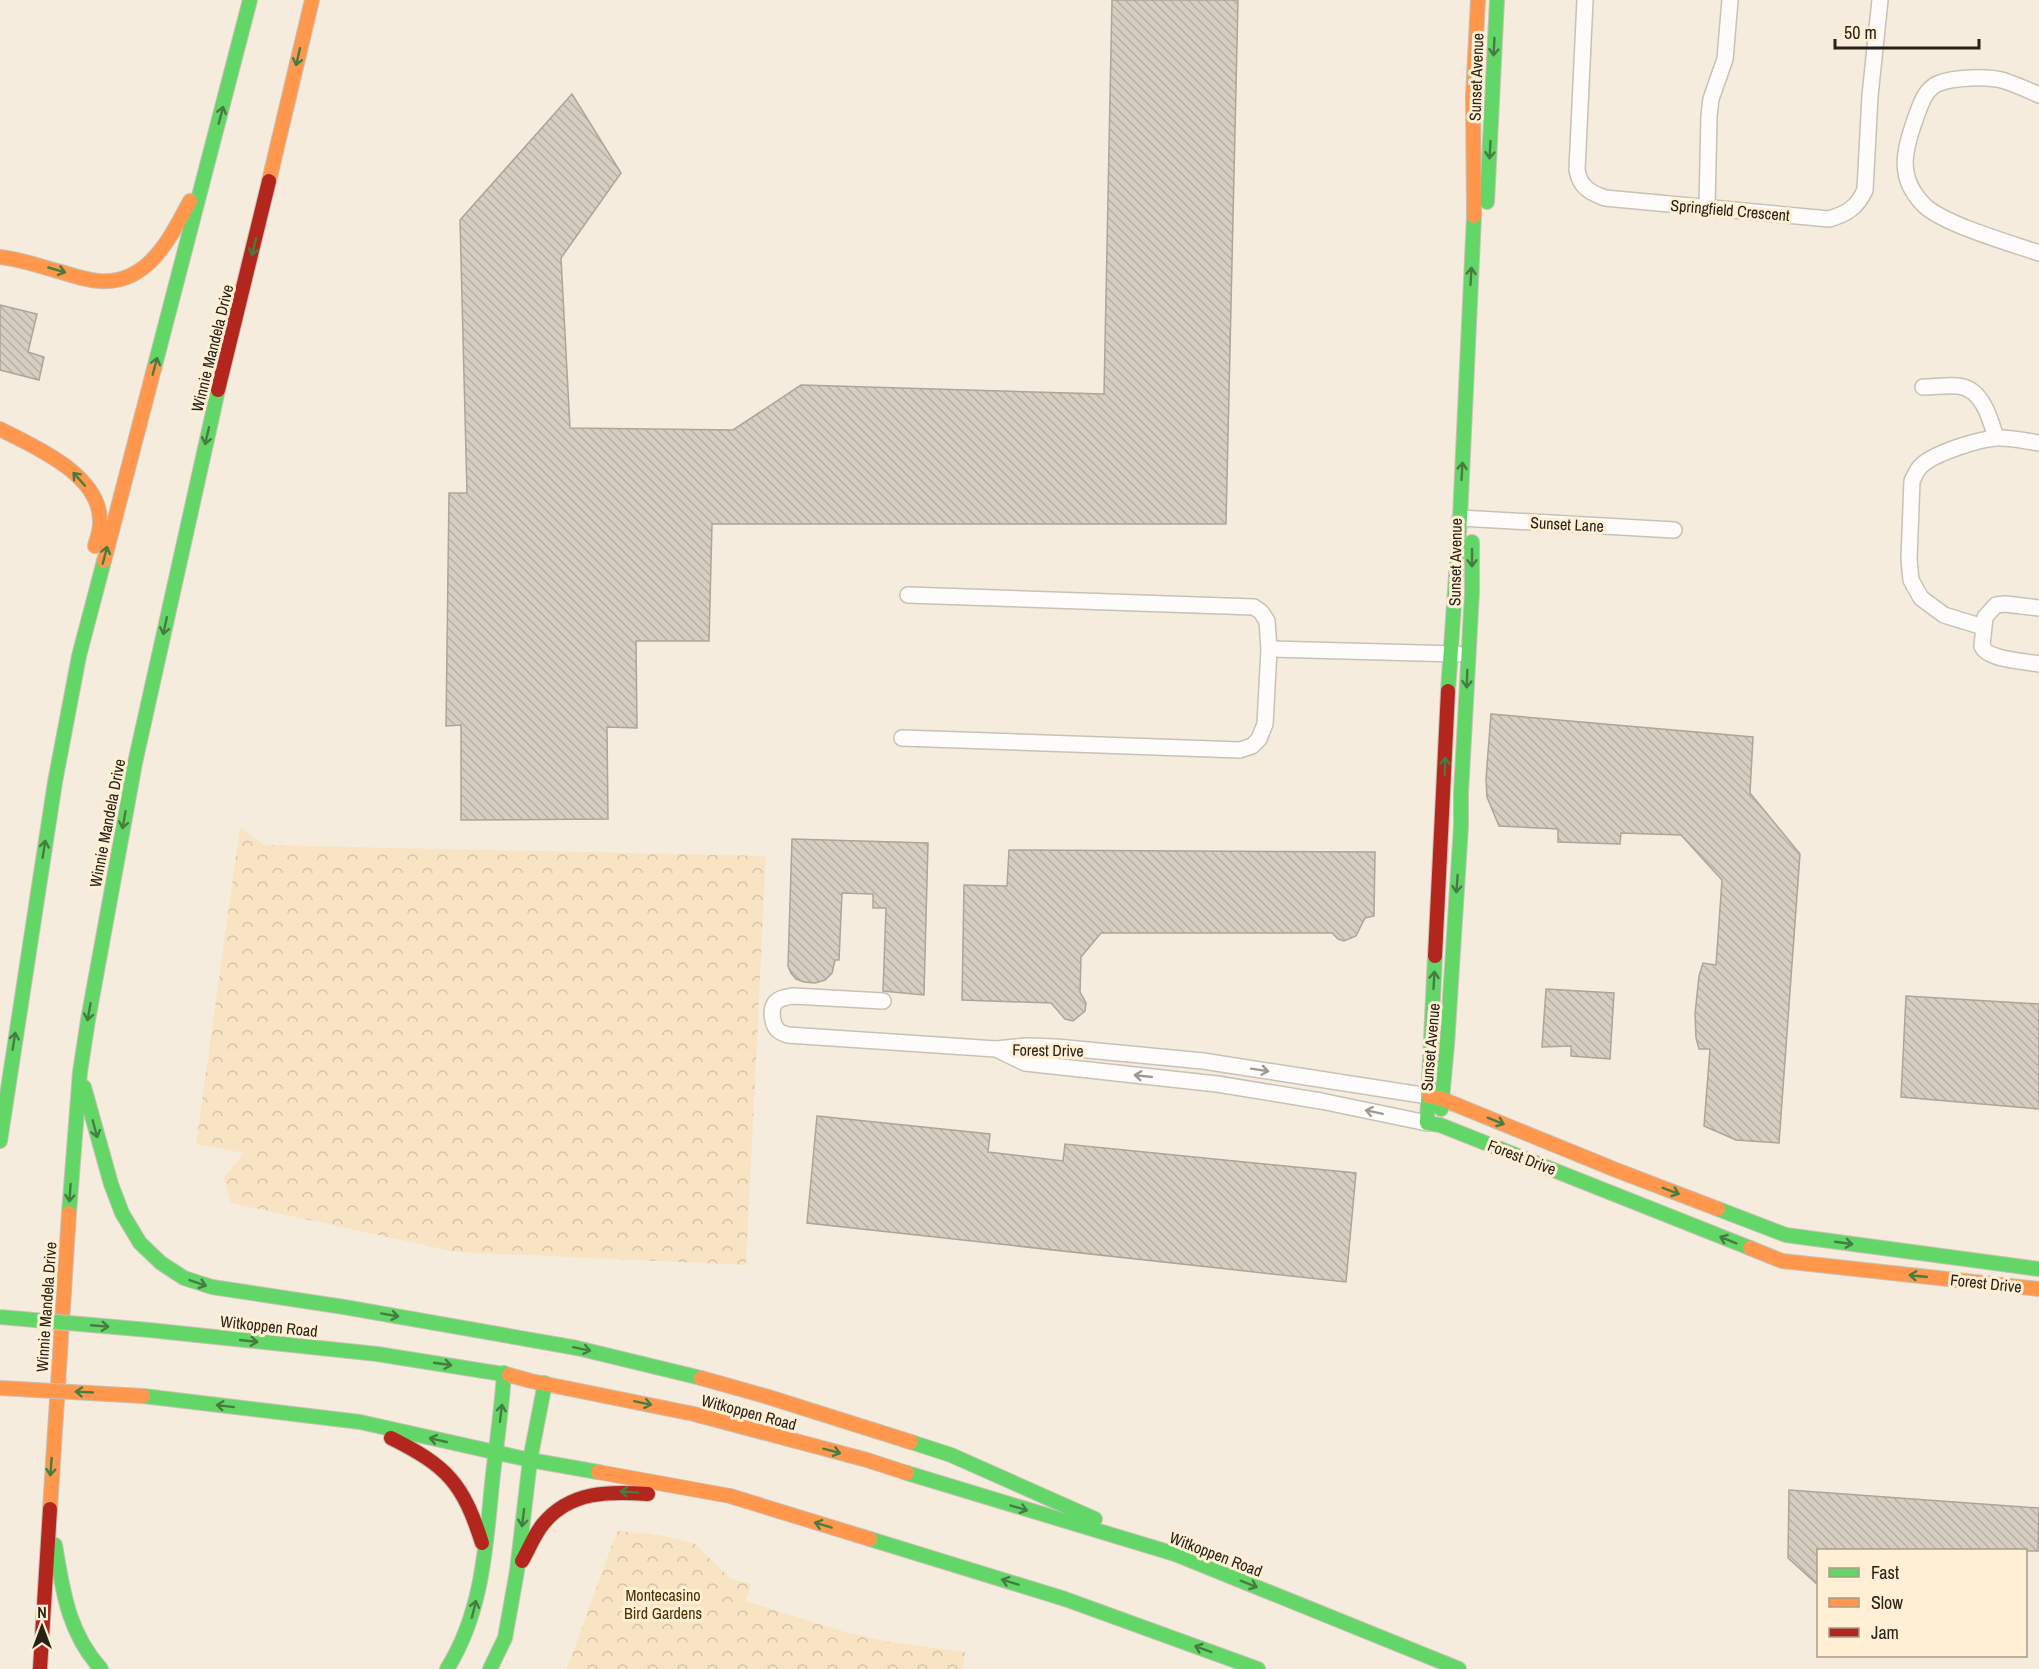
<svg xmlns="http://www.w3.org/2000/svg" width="2039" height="1669" font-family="'Archivo Narrow',sans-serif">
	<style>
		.forest { fill: url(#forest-crowns) }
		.building { fill: url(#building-back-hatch); stroke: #aca59a; stroke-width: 1.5 }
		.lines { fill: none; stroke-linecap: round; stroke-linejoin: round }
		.street-casing { stroke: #c8c1b5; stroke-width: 18 }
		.fast-casing { stroke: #c8c1b5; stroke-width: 16 }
		.slow-casing { stroke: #c8c1b5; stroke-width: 16 }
		.jam-casing { stroke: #c8c1b5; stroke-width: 16 }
		.street { stroke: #fefcfa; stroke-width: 15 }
		.fast { stroke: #63d668; stroke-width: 14 }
		.slow { stroke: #ff974d; stroke-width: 14 }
		.jam { stroke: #b3261e; stroke-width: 14 }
		.fast-bridge-casing { stroke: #c8c1b5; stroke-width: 16; stroke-linecap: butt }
		.slow-bridge-casing { stroke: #c8c1b5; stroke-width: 16; stroke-linecap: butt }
		.fast-bridge { stroke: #63d668; stroke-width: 14 }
		.slow-bridge { stroke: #ff974d; stroke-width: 14 }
		.oneway { stroke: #467c3f }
		.oneway2 { stroke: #9e9993 }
		.labels { text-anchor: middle; stroke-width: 6; stroke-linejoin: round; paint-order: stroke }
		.street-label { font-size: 16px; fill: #282116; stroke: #feefd5 }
		.park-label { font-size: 16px; fill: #483000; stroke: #feefd5 }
	</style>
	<defs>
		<pattern id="forest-crowns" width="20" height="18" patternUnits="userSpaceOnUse" patternTransform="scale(1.5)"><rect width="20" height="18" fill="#f8e4c3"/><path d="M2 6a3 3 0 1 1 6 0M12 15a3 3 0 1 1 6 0" fill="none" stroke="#d5c3a7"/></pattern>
		<pattern id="building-back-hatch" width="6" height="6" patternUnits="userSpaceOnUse" patternTransform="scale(1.5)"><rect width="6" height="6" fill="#d5cec1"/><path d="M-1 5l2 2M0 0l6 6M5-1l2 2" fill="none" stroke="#b7b1a5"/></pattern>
	</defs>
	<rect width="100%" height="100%" fill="#f5ecde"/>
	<g class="forest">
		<polygon points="240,827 264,845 766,856 746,1265 456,1252 231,1203 224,1178 244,1153 196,1144"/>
		<polygon points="617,1531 660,1535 695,1544 731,1579 751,1584 746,1601 848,1633 890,1642 965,1652 963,1669 567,1669"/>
	</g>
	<g class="building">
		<polygon points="1112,0 1238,0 1226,524 712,524 709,641 636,641 637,728 607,727 608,819 461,820 461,725 446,726 449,493 467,493 460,220 572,94 621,173 561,258 570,428 733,430 801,385 1104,394"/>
		<polygon points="0,305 37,314 28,352 44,357 39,380 0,370"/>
		<polygon points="1491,714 1753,737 1750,793 1800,854 1779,1143 1736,1140 1704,1126 1710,1049 1699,1049 1696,1038 1695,1014 1699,976 1703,963 1716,965 1722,880 1681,835 1621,833 1620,844 1558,842 1558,829 1499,826 1487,797 1486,779"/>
		<polygon points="792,839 928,843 924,995 883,991 886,908 873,908 873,894 842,893 839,960 835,960 832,973 825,980 815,983 804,982 796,979 791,973 788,966"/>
		<polygon points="1009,850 1375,852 1374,916 1365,918 1356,936 1344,941 1338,939 1332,933 1101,933 1081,957 1080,992 1086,1003 1085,1011 1073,1021 1065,1019 1051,1003 962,1000 964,885 1007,886"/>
		<polygon points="1546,989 1614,993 1610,1059 1571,1056 1571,1046 1542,1047"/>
		<polygon points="1906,996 2039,1004 2039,1109 1901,1097"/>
		<polygon points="817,1116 990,1134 988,1152 1063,1161 1065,1144 1356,1173 1346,1282 807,1223"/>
		<polygon points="1789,1490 2039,1508 2038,1551 1818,1551 1818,1585 1788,1558"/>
	</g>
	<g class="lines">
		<g class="street-casing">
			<g id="street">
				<path d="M1585,0L1577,170C1580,187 1589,192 1605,198L1829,219C1846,214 1857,208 1865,190L1870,96L1880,0"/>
				<path d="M2039,95C2028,90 2017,85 2005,81C1988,76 1953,77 1937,84C1924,91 1921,104 1916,117C1904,150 1896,178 1925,206C1946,225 2010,243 2039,253"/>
				<polyline points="1707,207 1709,116 1711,99 1725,59 1730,0"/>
				<path d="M1923,387C1934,387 1946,385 1958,386C1982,388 1990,418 1996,438"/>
				<polyline points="1460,518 1674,530"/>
				<path d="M2039,608L2005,604L1996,605L1985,617L1982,646C1987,660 2025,661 2039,664"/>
				<path d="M1983,627L1944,615L1921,598L1911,580L1909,559L1912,481C1915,475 1917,469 1922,465C1935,453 1979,439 1997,438C2010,437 2026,441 2039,443"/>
				<polyline points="1269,649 1458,654"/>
				<polyline points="902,738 1240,750 1252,746 1259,739 1265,724 1269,649 1267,621 1261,612 1254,607 908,595"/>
				<path d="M883,1001L793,996C787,997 779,998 775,1003C770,1010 772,1026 779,1031C781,1033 785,1034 788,1035L996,1049L1026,1046L1056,1047L1203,1061L1428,1096"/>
				<polyline points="996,1049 1025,1063 1217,1084 1321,1101 1427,1123"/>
			</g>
		</g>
		<g class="fast-casing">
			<g id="fast">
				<polyline points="1487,202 1497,0"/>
				<polyline points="154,369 250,0"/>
				<polyline points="1448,691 1460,518 1474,216"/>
				<polyline points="1435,956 1427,1123 1440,1125 1750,1248"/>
				<polyline points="84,1087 111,1184 122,1213 140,1243 161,1263 184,1278 212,1287 344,1307 577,1348 701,1378"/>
				<polyline points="1441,1109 1447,1045 1461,826 1461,793 1472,592 1472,542"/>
				<polyline points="0,1141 55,782 79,656 104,561"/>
				<polyline points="1718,1209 1786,1235 2039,1269"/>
				<polyline points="69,1213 80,1072 88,1020 135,763 218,390"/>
				<polyline points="149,1330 377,1354 509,1375"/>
				<polyline points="143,1396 360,1422 530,1460 598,1472"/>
				<polyline points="911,1442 951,1455 1095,1519"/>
				<polyline points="907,1473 1175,1554 1459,1669"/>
				<polyline points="870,1539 1065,1599 1258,1669"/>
				<path d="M55,1545C63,1592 68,1632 101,1669"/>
				<path d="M447,1669C484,1610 486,1541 493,1474C497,1440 502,1407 504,1373"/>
				<polyline points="490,1669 505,1638 517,1571 530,1460 545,1383"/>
			</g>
		</g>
		<g class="slow-casing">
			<g id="slow">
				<polyline points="269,181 312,0"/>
				<polyline points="1474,216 1473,96 1478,0"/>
				<path d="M0,257C19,259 36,265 54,270C69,274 84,280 99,281C148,285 170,238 190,201"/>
				<path d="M0,429C35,447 102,475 100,523C100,531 97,539 95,546"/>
				<polyline points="104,561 154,369"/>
				<polyline points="1429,1096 1442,1099 1616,1170 1718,1209"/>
				<polyline points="1750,1248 1782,1261 2039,1289"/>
				<polyline points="509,1375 531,1381 694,1414 867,1460 907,1473"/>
				<polyline points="701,1378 765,1396 911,1442"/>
				<polyline points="598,1472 730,1496 870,1539"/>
				<polyline points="50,1509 69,1213"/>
			</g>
		</g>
		<g class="jam-casing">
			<g id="jam">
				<polyline points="218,390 269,181"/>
				<polyline points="1435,956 1448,691"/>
				<path d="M391,1438C447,1466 463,1483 482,1543"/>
				<path d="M522,1561C529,1549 534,1535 543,1524C570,1491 609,1491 648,1494"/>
				<polyline points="40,1669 50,1509"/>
			</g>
		</g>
		<use href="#street" class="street"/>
		<use href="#fast" class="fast"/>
		<use href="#slow" class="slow"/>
		<use href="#jam" class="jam"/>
		<g class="fast-bridge-casing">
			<polyline id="fast-bridge" points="0,1317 149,1330"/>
		</g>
		<g class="slow-bridge-casing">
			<polyline id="slow-bridge" points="0,1388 143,1396"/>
		</g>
		<use href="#fast-bridge" class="fast-bridge"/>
		<use href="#slow-bridge" class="slow-bridge"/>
	</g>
	<defs><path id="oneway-shaft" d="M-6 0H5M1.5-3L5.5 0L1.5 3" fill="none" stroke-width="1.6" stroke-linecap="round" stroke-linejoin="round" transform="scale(1.5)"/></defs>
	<g class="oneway">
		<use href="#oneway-shaft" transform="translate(1494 47) rotate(93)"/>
		<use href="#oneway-shaft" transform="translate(298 57) rotate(103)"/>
		<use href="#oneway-shaft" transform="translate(221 115) rotate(-75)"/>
		<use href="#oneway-shaft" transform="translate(1490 150) rotate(93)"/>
		<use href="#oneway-shaft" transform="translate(254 247) rotate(103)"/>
		<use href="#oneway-shaft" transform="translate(57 270) rotate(16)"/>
		<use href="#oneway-shaft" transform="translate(1471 276) rotate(-87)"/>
		<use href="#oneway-shaft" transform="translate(155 366) rotate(-75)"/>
		<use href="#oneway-shaft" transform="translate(207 436) rotate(103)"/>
		<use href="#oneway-shaft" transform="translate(1462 471) rotate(-87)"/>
		<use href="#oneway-shaft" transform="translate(79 479) rotate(-132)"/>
		<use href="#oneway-shaft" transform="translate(105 555) rotate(-75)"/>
		<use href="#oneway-shaft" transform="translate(1472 558) rotate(90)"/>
		<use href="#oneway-shaft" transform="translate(165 626) rotate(102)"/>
		<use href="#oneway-shaft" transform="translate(1467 679) rotate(92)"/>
		<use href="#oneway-shaft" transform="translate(1445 766) rotate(-88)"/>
		<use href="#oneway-shaft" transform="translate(124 820) rotate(100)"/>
		<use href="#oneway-shaft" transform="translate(44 849) rotate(-81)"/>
		<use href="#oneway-shaft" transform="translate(1457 884) rotate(94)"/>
		<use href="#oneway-shaft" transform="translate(1434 980) rotate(-87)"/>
		<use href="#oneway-shaft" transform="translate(89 1012) rotate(100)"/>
		<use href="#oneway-shaft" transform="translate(14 1041) rotate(-81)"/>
		<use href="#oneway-shaft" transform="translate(1496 1121) rotate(22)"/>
		<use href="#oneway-shaft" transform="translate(95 1129) rotate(75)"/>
		<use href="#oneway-shaft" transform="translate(1671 1191) rotate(21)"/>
		<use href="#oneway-shaft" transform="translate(70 1193) rotate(94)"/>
		<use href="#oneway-shaft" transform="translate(1728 1240) rotate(-158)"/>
		<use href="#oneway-shaft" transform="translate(1844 1243) rotate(8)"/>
		<use href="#oneway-shaft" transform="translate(1918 1276) rotate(-174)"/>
		<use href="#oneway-shaft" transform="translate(198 1283) rotate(19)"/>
		<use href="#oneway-shaft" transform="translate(390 1315) rotate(10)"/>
		<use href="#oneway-shaft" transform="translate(100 1326) rotate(5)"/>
		<use href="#oneway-shaft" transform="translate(249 1341) rotate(6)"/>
		<use href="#oneway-shaft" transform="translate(582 1349) rotate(12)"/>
		<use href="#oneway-shaft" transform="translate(443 1364) rotate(8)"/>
		<use href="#oneway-shaft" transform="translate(84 1392) rotate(-177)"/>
		<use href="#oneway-shaft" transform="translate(643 1403) rotate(12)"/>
		<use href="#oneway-shaft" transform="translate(225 1406) rotate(-173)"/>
		<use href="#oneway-shaft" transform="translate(501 1413) rotate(-83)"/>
		<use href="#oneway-shaft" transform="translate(438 1440) rotate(-167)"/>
		<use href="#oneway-shaft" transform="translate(832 1451) rotate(15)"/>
		<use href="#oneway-shaft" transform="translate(51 1467) rotate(94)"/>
		<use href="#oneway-shaft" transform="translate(629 1492) rotate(-176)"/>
		<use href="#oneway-shaft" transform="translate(1019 1508) rotate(17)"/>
		<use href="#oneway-shaft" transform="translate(523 1518) rotate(97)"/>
		<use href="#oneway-shaft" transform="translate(823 1525) rotate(-163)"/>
		<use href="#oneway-shaft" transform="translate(1010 1582) rotate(-163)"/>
		<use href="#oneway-shaft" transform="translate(1249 1584) rotate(22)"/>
		<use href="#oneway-shaft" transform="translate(474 1609) rotate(-76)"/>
		<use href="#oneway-shaft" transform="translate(1203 1649) rotate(-160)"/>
	</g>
	<g class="oneway2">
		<use href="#oneway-shaft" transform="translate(1260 1070) rotate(9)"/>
		<use href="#oneway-shaft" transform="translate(1143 1076) rotate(-174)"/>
		<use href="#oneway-shaft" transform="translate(1374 1112) rotate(-168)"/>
	</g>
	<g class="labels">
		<g class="street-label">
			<text transform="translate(1476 77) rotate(-88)" y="6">Sunset Avenue</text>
			<text transform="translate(1730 210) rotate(5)" y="6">Springfield Crescent</text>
			<text transform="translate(212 348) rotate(-76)" y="6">Winnie Mandela Drive</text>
			<text transform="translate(1567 524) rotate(3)" y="6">Sunset Lane</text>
			<text transform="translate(1455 562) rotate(-89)" y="6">Sunset Avenue</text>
			<text transform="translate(107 823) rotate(-79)" y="6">Winnie Mandela Drive</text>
			<text transform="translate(1430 1047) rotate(-85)" y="6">Sunset Avenue</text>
			<text transform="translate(1048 1050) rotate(1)" y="6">Forest Drive</text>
			<text transform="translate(1522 1157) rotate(21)" y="6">Forest Drive</text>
			<text transform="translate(1986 1283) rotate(6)" y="6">Forest Drive</text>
			<text transform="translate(46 1307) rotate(-86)" y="6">Winnie Mandela Drive</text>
			<text transform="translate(269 1326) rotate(6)" y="6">Witkoppen Road</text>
			<text transform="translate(749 1412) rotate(15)" y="6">Witkoppen Road</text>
			<text transform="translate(1216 1554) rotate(21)" y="6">Witkoppen Road</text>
		</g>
		<g class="park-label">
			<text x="663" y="1601">Montecasino<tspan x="663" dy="18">Bird Gardens</tspan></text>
		</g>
	</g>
	<rect x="1817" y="1549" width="210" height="108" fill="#feefd5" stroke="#a89d89" stroke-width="1.5"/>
	<rect x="1829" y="1568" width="30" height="9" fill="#63d668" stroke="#a89d89" stroke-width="1.5"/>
	<text x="1871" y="1579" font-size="18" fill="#282116">Fast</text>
	<rect x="1829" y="1598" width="30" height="9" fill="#ff974d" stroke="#a89d89" stroke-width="1.5"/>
	<text x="1871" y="1609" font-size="18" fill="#282116">Slow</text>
	<rect x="1829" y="1628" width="30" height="9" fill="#b3261e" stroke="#a89d89" stroke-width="1.5"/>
	<text x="1871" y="1639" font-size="18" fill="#282116">Jam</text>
	<g transform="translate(42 1627)" stroke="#feefd5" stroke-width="4.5" paint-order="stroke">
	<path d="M0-4.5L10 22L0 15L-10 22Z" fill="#282116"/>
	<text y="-9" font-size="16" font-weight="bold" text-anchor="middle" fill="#282116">N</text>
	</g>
	<path d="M1835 39v9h144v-9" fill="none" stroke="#282116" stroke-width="3"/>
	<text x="1844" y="39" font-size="18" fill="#282116" stroke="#feefd5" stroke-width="4.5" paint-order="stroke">50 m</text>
</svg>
